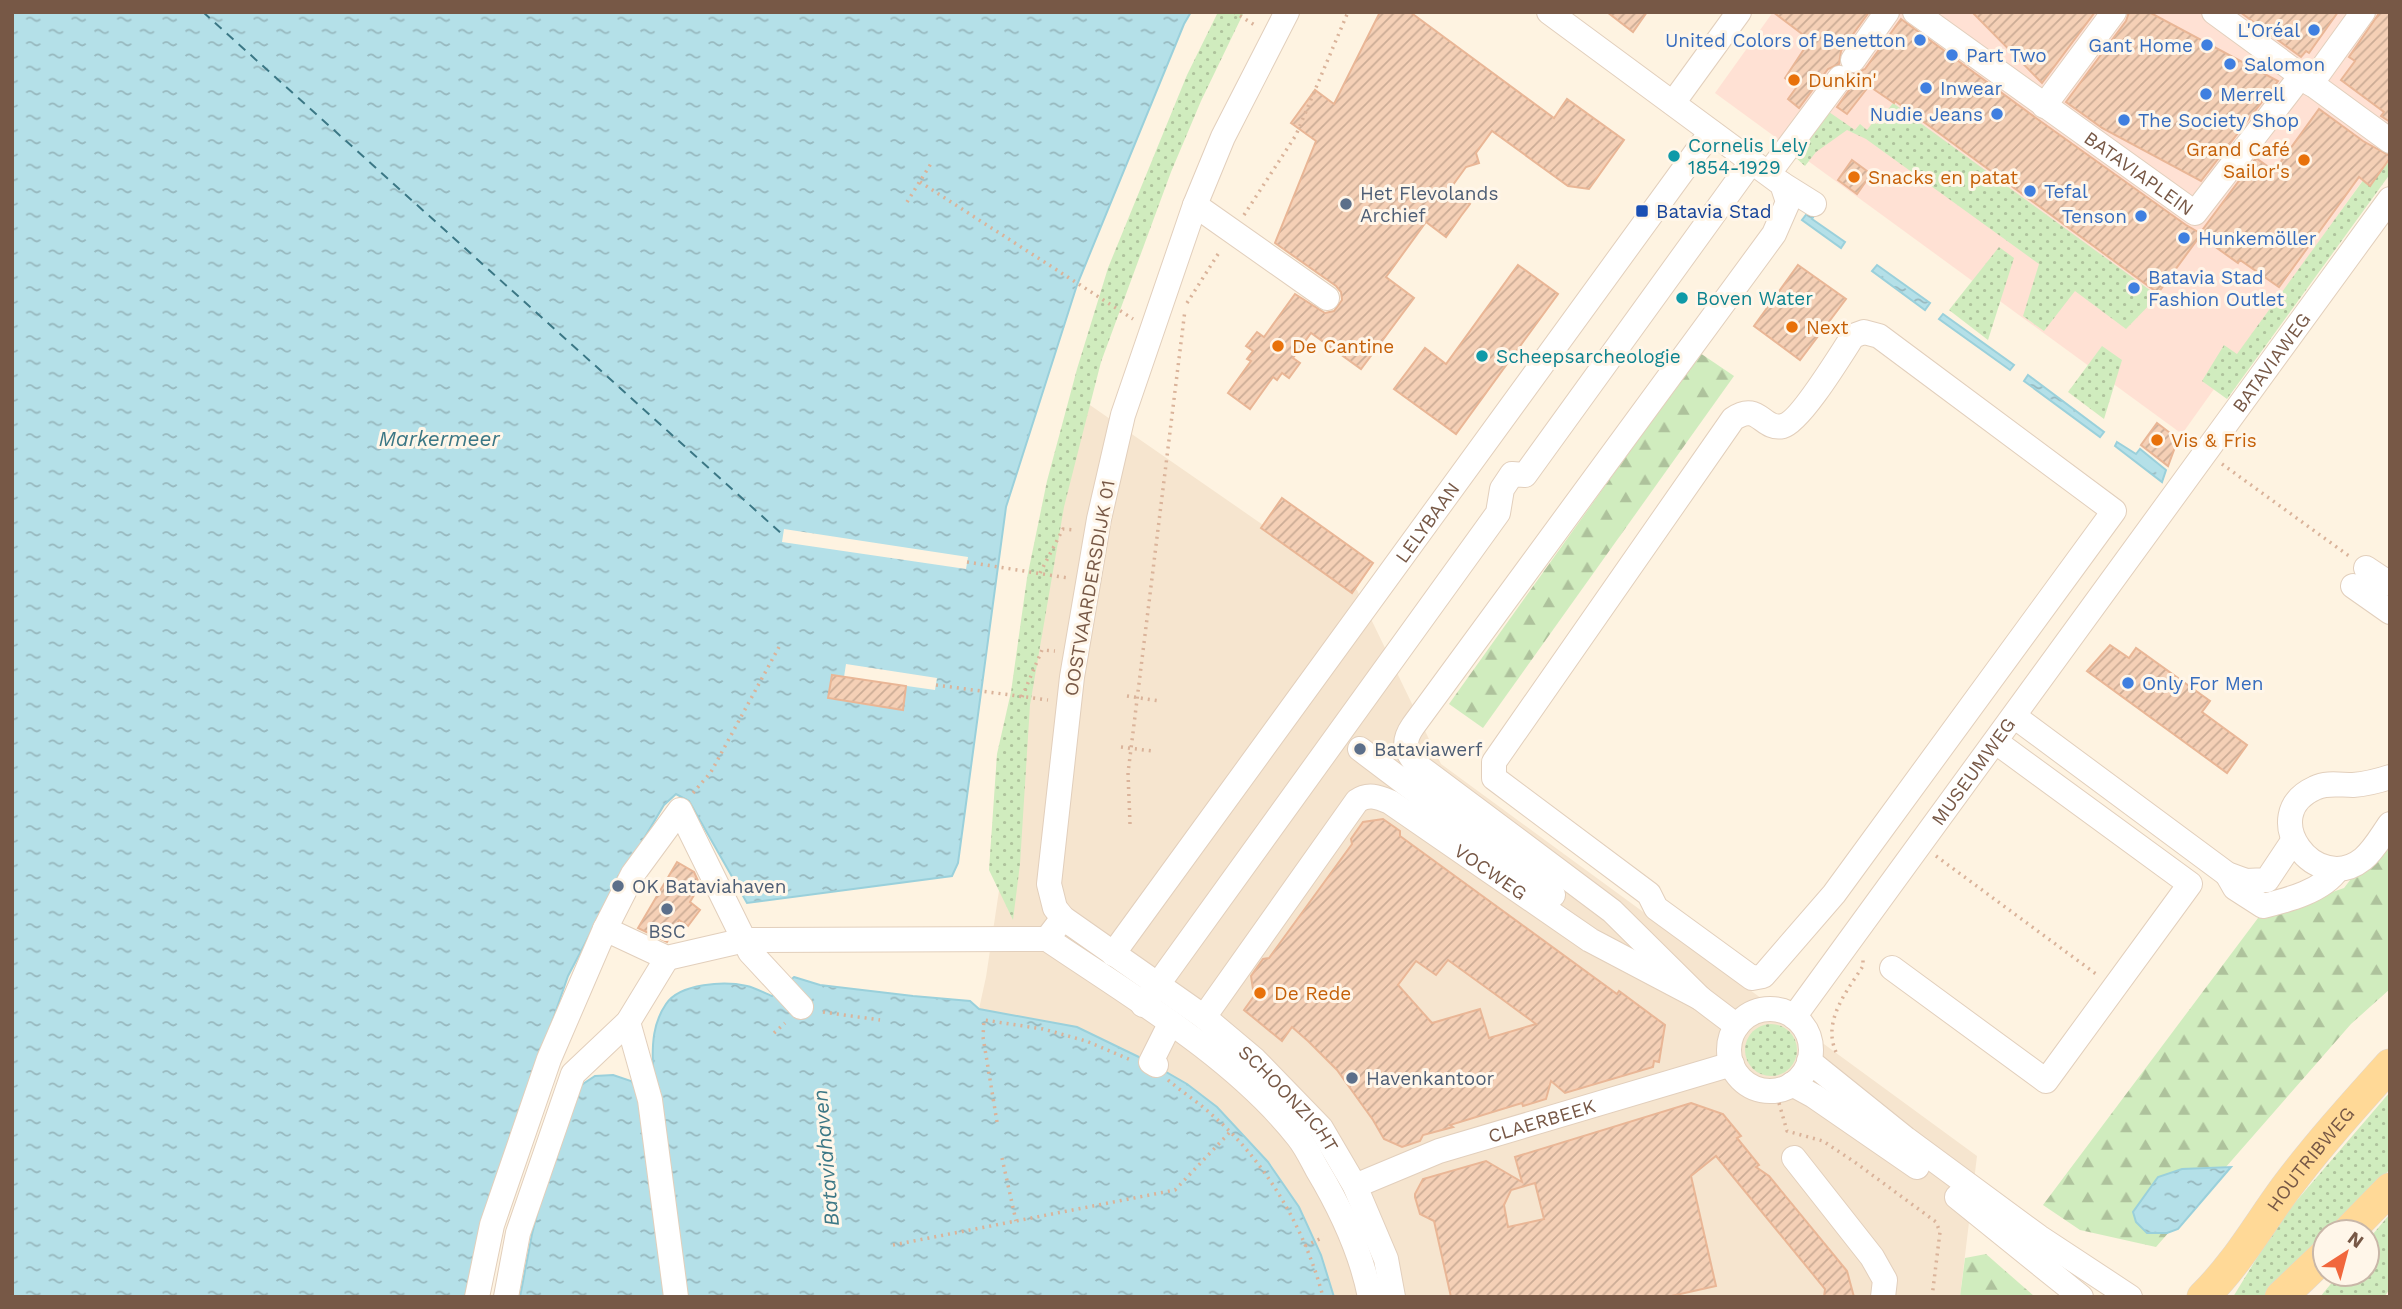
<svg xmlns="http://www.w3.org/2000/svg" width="2402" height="1309" font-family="'Work Sans',sans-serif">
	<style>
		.residential { fill: #f6e5cf }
		.commercial { fill: #ffe1d4 }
		.grass { fill: url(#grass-dots) }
		.forest { fill: url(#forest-firs) }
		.water { fill: url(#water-ripples); stroke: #9ad0db; stroke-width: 2 }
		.pier { fill: #fef3e1 }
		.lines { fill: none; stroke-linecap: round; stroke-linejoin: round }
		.ferry { stroke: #3b7785; stroke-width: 2; stroke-dasharray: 9 7; stroke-linecap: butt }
		.building { fill: url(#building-hatch); stroke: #e9b696; stroke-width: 2; fill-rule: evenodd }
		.minor-casing { stroke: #e2cfbc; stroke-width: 26 }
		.major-casing { stroke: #ded7d3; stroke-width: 33 }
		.path { stroke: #dab39a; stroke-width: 3.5; stroke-dasharray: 2 5; stroke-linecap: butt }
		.minor { stroke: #fff; stroke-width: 24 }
		.major { stroke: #ffd997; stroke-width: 32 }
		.shop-dot { fill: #3f7fe0; stroke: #fff6e9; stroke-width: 2.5 }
		.food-dot { fill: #e8710a; stroke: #fff6e9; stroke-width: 2.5 }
		.culture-dot { fill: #0f9aa8; stroke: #fff6e9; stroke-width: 2.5 }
		.service-dot { fill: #5c6f8a; stroke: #fff6e9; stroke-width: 2.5 }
		.transit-dot { fill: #1a4fb4; stroke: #fff6e9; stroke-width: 2.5 }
		.labels { text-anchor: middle; stroke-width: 6; stroke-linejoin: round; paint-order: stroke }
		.shop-label { font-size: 19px; fill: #366cbe; stroke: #fff6e9; text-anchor: start }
		.food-label { font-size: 19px; fill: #c56008; stroke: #fff6e9; text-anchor: start }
		.culture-label { font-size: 19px; fill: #0d838f; stroke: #fff6e9; text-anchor: start }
		.street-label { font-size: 19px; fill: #775846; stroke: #fff6e9 }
		.service-label { font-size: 19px; fill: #4e5e75; stroke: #fff6e9; text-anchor: start }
		.transit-label { font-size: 19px; fill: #164399; stroke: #fff6e9; text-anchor: start }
		.water-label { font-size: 21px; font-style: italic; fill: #3b7785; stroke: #fff6e9 }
	</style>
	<defs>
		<pattern id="grass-dots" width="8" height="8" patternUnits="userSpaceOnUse" patternTransform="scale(1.75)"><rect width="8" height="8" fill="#d0ecbe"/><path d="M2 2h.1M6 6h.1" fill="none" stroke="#aec29c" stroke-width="1.8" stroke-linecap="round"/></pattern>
		<pattern id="forest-firs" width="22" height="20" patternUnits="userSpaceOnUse" patternTransform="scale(1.75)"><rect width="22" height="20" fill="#d0ecbe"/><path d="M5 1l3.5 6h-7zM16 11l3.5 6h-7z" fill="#aec29c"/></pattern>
		<pattern id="water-ripples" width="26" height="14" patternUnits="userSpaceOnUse" patternTransform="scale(1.75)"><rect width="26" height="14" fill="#b4e0e8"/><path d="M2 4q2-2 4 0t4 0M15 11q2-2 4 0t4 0" fill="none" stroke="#97b8be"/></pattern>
		<pattern id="building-hatch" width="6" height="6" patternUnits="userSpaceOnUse" patternTransform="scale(1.75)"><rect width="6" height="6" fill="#f5d0b6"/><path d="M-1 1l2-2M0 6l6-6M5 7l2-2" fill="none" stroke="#cbac96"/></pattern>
	</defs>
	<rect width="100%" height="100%" fill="#fef3e1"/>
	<polygon class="residential" points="1074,394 1357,590 1441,764 1977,1156 1960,1297 1334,1297 1321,1255 1299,1207 1270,1163 1217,1107 1187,1084 1145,1060 1077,1027 979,1009 986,977"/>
	<polygon class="commercial" points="1773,12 2390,12 2390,142 2182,434 1715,93"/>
	<g class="grass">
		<polygon points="1218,12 1244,12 1201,101 1171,172 1101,362 1081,440 1064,507 1030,705 1020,864 1013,920 989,870 997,754 1011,692 1027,578 1047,481 1077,369 1108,268 1187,75"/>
		<polygon points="1893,103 2158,296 2126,329 2075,291 2044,331 2023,316 2039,264 1866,139 1847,130 1816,152 1805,166 1795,157 1829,112 1855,130 1860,124 1867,130 1873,122 1877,124"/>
		<polygon points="2380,157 2390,165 2390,174 2227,399 2202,381 2224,345 2237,354"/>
		<polygon points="1999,247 2014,258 1988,340 1949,310"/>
		<polygon points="2102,346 2122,360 2104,419 2068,392"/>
		<circle cx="1771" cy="1050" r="26"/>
		<polygon points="2390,1092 2390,1169 2334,1232 2325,1232 2325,1243 2273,1297 2233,1297 2280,1220"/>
		<polygon points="2390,1214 2390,1289 2384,1297 2320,1297 2339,1274 2367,1274 2367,1241"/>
	</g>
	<g class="forest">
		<polygon points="1700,353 1734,376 1483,728 1449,704"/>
		<polygon points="2390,828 2390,989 2351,1024 2156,1247 2080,1230 2043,1205 2258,918 2344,888"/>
		<polygon points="1986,1254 2035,1297 1960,1297 1965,1258"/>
	</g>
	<g class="water">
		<polygon points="12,12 1191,12 1184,24 1077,285 1006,507 958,863 952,876 747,903 689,801 676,794 664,805 612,892 568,976 520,1114 467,1297 12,1297"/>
		<polygon points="1812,207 1817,211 1812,219 1845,242 1841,248 1802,220"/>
		<polygon points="1877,265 1930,303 1925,310 1872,271"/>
		<polygon points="1943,314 2014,365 2010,370 1939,319"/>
		<polygon points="2028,375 2104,432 2100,437 2024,381"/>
		<polygon points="2117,442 2136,454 2140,449 2166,470 2162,482 2115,446"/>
		<path d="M794,977L820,985L913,996L970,1001L979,1009L1077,1027L1145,1060L1187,1084L1217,1107L1268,1162L1299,1207L1321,1255L1334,1297H680L653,1066C652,1044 653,1023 666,1004C680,983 725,981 747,986C756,988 764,993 772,996Z"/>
		<polygon points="613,1075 631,1081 647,1101 672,1297 520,1297 532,1234 558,1131 577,1088 595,1076"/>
		<polygon points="2231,1167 2178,1229 2167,1233 2147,1233 2136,1222 2133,1212 2158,1177 2182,1169"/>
	</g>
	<g class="pier">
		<polygon points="784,529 968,557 966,569 782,542"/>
		<polygon points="846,664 937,678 935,690 844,677"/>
	</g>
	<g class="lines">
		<polyline class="ferry" points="203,12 783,535"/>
	</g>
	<g class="building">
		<polygon points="1380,12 1410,12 1554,118 1567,99 1624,140 1589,189 1568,186 1492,131 1476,153 1479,163 1466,167 1450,189 1470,204 1461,216 1446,237 1426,222 1386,277 1414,298 1361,369 1311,333 1293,358 1300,363 1289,378 1282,373 1277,380 1273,377 1250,409 1228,393 1251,361 1247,359 1253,351 1246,346 1257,332 1264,337 1295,294 1325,313 1334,311 1342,300 1341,292 1336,286 1275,243 1316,141 1291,123 1315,90 1334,104"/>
		<polygon points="1607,12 1647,12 1633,32"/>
		<polygon points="1773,12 1869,12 1841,51 1839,64 1828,69 1799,108 1788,99 1796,88 1785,78 1810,40"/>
		<polygon points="1972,12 2095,12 2042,83"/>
		<polygon points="2129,12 2149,12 2278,81 2201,181 2102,128 2066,102 2126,21"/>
		<polygon points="2240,12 2338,12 2309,53 2306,51 2301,57"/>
		<polygon points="2380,12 2390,12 2390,122 2381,116 2384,112 2341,80 2355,61 2349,57"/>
		<polygon points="1901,19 2036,118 2186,225 2200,233 2256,158 2274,171 2319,109 2363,141 2390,156 2390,158 2370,186 2359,177 2279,287 2240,260 2238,263 2200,236 2158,293 1895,101 1894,103 1869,86 1847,114 1837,107 1852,86 1854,74 1865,69"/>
		<polygon points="1852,160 1871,174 1857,194 1838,180"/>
		<polygon points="1518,265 1558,294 1456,434 1394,389 1425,348 1446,364"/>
		<polygon points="1798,265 1846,299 1800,360 1754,326"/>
		<polygon points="2157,423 2178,439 2168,466 2141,445"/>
		<polygon points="1282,498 1373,563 1352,593 1261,528"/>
		<polygon points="2110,645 2129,658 2136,648 2210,701 2202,712 2247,745 2227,773 2087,671"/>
		<polygon points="832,675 906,686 903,710 828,698"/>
		<path d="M1383,819L1400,831V836L1617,994L1619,991L1665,1025L1659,1062L1654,1061L1653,1067L1565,1093L1551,1081L1546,1099L1523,1106L1522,1103L1450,1125L1453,1127L1423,1135L1420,1141L1402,1147L1384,1139L1373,1120L1337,1070L1308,1041L1292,1027L1282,1041L1244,1010L1254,996L1251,976L1263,959L1269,958L1352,844L1351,839L1363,822ZM1448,960L1495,994L1536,1024L1489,1038L1480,1009L1432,1023L1398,985L1416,961L1436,975Z"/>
		<polygon points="677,862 694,872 700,885 690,902 700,910 688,926 679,920 667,942 638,928"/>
		<path d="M1691,1103L1723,1114L1741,1136L1737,1138L1759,1165L1756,1167L1769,1176L1847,1271L1854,1297H1824L1825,1289L1716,1156L1691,1176L1716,1286L1667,1297H1451L1434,1221L1420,1214L1415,1197V1194L1423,1179L1486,1161L1522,1182L1515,1157ZM1535,1183L1544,1219L1508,1227L1504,1205L1511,1190Z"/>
	</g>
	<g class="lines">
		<g class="minor-casing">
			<g id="minor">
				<path id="s1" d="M1287,12L1223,137L1195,205L1123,415L1099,519L1072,677L1049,884L1055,908L1063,918L1204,1017L1255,1060L1321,1128L1355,1186L1386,1259L1393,1297"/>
				<path d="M1549,12L1782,184L1788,202L1774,234L1413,726C1402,742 1405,750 1417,765L1612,911L1700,998"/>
				<path id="s2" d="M1915,12L2195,213L2301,76"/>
				<polyline points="2214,12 2390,141"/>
				<polyline points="1853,60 1887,12"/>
				<polyline points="2311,84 2363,12"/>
				<polyline points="1673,103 1739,12"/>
				<polyline points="2044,106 2114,12"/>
				<polyline points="1769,173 1840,78"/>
				<polyline points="1782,184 1814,204"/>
				<polyline points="1195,205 1327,298"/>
				<path d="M1864,332L1879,336L2114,511L1834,894L1763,976L1752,978L1656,908L1649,894L1494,778V762L1733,419C1759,401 1762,431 1783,426C1800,422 1842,353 1853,336Z"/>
				<polyline points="2366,568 2390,584"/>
				<polyline points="2353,586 2390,612"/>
				<polyline points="2014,716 2227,874 2246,881 2267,880 2293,841"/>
				<polyline points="1360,749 1553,895"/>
				<path d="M2390,777C2378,781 2365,784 2353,785C2340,785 2327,782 2315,788C2255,815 2316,897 2363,859C2374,850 2382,835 2390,824"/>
				<path d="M2227,874L2235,888L2263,906C2288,900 2323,891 2338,869"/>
				<polyline points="605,929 633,874 680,810 750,952 801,1007"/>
				<path d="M1047,939C1131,996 1235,1057 1298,1137C1306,1147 1311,1158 1317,1169C1341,1209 1361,1251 1370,1297"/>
				<path id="s3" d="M1113,954L1711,132"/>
				<polyline points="1892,968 2046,1081 2190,884 1996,742"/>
				<polyline points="1143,1005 1498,513 1502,489 1512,474 1525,475 1752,161"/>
				<circle cx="1770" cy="1050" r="41"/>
				<path id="s4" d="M1204,1017L1357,801C1368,793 1378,797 1390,802L1590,940L1700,998L1737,1026"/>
				<path id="s5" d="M1794,1017L2390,199"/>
				<polyline points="628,1022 650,1100 676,1297"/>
				<polyline points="1809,1061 1906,1139 2039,1237 2130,1297"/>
				<polyline points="1156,1065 1151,1062 1170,1024"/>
				<polyline points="1792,1084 1814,1096 1917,1167"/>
				<polyline points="1794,1158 1872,1257 1885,1280 1883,1297"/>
				<path id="s6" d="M1355,1186L1439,1151L1732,1064"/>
				<polyline points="1957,1197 2081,1297"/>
				<polyline points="477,1297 492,1225 549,1059 605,929 667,958 745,940 1047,939 1063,918"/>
				<polyline points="506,1297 518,1233 573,1074 628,1022 667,958"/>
			</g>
		</g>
		<g class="major-casing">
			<g id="major">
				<polyline points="2348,1232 2390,1189"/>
				<path id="s7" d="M2203,1297C2236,1265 2258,1226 2285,1189C2317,1146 2354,1105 2390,1065"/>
				<polyline points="2281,1297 2325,1255"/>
			</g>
		</g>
		<g class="path">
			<polyline points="1234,12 1256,26"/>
			<polyline points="920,182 1133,319"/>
			<polyline points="907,202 932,162"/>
			<polyline points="1244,215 1296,135 1348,12"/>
			<polyline points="1187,303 1220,251"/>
			<polyline points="2222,464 2349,556"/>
			<polyline points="967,562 1068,578"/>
			<polyline points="1040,573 1063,529 1074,530"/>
			<polyline points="936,685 1048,700"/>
			<polyline points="1127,696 1160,701"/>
			<polyline points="1022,697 1042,650 1055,651"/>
			<polyline points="1121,747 1152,751"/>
			<polyline points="693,793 711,772 779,647"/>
			<polyline points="1130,824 1128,773 1185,310"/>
			<polyline points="1936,856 2096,974"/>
			<polyline points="823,1012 880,1020"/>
			<polyline points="774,1033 785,1023"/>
			<path d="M1836,1052C1822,1021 1847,991 1863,966V960"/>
			<path d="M1168,1080C1182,1092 1198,1102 1211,1114C1265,1160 1305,1228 1323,1297"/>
			<polyline points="1779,1103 1787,1131 1823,1141 1856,1163 1936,1222 1940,1232 1932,1297"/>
			<polyline points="997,1122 983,1037 984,1020 1043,1029 1086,1041 1131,1060"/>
			<polyline points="1002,1158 1016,1221"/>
			<polyline points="893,1245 1175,1190 1230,1132"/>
			<polyline points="1305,1246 1324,1237"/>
		</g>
		<use href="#minor" class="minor"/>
		<use href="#major" class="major"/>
	</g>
	<g class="shop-dot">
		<circle cx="2314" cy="30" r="7"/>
		<circle cx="1920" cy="40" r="7"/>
		<circle cx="2207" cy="45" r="7"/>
		<circle cx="1952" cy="55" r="7"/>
		<circle cx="2230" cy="64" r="7"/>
		<circle cx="1926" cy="88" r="7"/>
		<circle cx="2206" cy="94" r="7"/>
		<circle cx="1997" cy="114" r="7"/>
		<circle cx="2124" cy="120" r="7"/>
		<circle cx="2030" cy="191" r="7"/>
		<circle cx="2141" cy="216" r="7"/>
		<circle cx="2184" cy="238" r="7"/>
		<circle cx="2134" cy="288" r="7"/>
		<circle cx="2128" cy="683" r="7"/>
	</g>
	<g class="food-dot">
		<circle cx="1794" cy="80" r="7"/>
		<circle cx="2304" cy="160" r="7"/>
		<circle cx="1854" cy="177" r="7"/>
		<circle cx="1792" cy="327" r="7"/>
		<circle cx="1278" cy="346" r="7"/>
		<circle cx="2157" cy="440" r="7"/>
		<circle cx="1260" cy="993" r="7"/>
	</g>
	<g class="culture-dot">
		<circle cx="1674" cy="156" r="7"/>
		<circle cx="1682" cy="298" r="7"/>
		<circle cx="1482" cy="356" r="7"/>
	</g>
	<g class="service-dot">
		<circle cx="1346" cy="204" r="7"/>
		<circle cx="1360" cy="749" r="7"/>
		<circle cx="618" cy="886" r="7"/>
		<circle cx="667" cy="909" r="7"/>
		<circle cx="1352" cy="1078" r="7"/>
	</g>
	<rect class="transit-dot" x="1635" y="204" width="14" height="14" rx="3.5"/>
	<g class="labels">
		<g class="shop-label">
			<text x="2300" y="37" text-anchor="end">L'Oréal</text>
			<text x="1906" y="47" text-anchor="end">United Colors of Benetton</text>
			<text x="2193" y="52" text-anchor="end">Gant Home</text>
			<text x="1966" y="62">Part Two</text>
			<text x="2244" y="71">Salomon</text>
			<text x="1940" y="95">Inwear</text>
			<text x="2220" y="101">Merrell</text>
			<text x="1983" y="121" text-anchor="end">Nudie Jeans</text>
			<text x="2138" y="127">The Society Shop</text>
			<text x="2044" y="198">Tefal</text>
			<text x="2127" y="223" text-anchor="end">Tenson</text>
			<text x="2198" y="245">Hunkemöller</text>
			<text x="2148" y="284">Batavia Stad<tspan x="2148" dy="22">Fashion Outlet</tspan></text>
			<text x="2142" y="690">Only For Men</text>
		</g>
		<g class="food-label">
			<text x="1808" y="87">Dunkin'</text>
			<text x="2290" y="156" text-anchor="end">Grand Café<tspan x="2290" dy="22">Sailor's</tspan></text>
			<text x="1868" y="184">Snacks en patat</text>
			<text x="1806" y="334">Next</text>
			<text x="1292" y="353">De Cantine</text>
			<text x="2171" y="447">Vis &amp; Fris</text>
			<text x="1274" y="1000">De Rede</text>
		</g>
		<g class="culture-label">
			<text x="1688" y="152">Cornelis Lely<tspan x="1688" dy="22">1854-1929</tspan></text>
			<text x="1696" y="305">Boven Water</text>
			<text x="1496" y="363">Scheepsarcheologie</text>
		</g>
		<g class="street-label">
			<text dy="7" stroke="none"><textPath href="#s2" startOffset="276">BATAVIAPLEIN</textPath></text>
			<text dy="7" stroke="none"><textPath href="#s5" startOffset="810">BATAVIAWEG</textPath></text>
			<text dy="7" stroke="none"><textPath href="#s3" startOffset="534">LELYBAAN</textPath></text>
			<text transform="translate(1089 588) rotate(-80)" y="7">OOSTVAARDERSDIJK 01</text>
			<text dy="7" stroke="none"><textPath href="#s5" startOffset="304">MUSEUMWEG</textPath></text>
			<text dy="7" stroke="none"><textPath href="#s4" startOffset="422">VOCWEG</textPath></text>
			<text dy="7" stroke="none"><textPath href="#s1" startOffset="1239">SCHOONZICHT</textPath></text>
			<text dy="7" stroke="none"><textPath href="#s6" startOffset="198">CLAERBEEK</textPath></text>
			<text dy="7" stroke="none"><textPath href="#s7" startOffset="175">HOUTRIBWEG</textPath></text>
		</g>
		<g class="service-label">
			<text x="1360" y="200">Het Flevolands<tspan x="1360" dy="22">Archief</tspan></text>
			<text x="1374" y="756">Bataviawerf</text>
			<text x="632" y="893">OK Bataviahaven</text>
			<text x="667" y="938" text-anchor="middle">BSC</text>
			<text x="1366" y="1085">Havenkantoor</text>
		</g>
		<g class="transit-label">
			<text x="1656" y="218">Batavia Stad</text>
		</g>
		<g class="water-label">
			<text x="439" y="446">Markermeer</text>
			<text transform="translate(826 1158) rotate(-95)" y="7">Bataviahaven</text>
		</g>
	</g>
	<rect width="2402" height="1309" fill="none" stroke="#775846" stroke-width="28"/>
	<g transform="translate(2346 1253) rotate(36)"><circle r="33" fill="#fff6e9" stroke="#c9b7a8" stroke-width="2"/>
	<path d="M0-5L12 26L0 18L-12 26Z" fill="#f1673d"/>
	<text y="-10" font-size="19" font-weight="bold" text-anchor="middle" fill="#775846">N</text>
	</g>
</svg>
